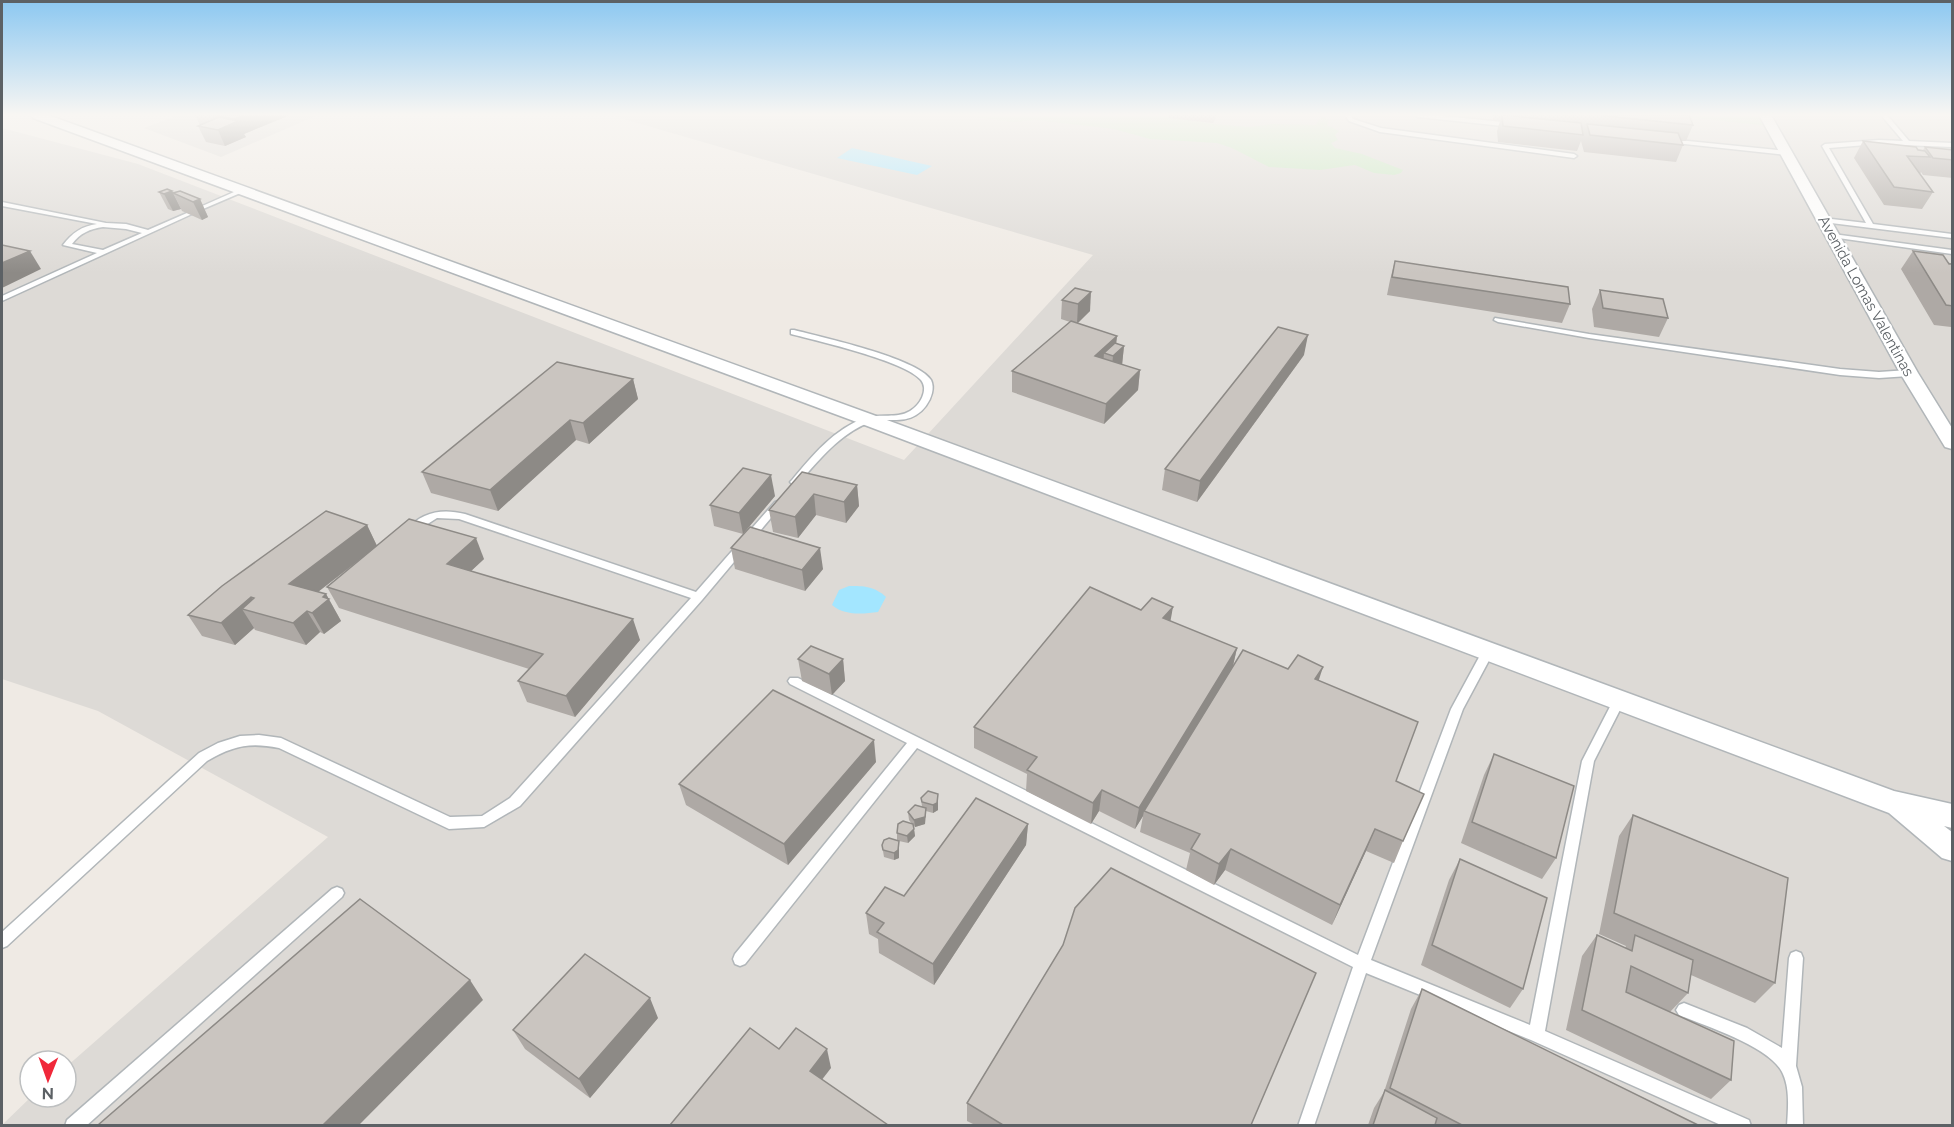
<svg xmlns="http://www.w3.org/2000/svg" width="1954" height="1127" font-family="Raleway,sans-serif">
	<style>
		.industrial { fill: #dddad6 }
		.green { fill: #c6e7bf }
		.water { fill: #a3e6ff }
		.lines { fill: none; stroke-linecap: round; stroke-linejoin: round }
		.lane-casing { stroke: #b1b6b9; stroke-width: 3 }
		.street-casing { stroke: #b1b6b9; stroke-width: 3 }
		.lane { fill: #fff; fill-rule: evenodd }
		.street { fill: #fff; fill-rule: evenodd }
		.wall { fill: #aea9a5 }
		.shaded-wall { fill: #8d8a86 }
		.building { fill: #cac5c0; stroke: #8d8a86; stroke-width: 1.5 }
		.labels { text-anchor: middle; stroke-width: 4.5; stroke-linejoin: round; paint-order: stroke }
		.far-street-label { font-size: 15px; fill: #5c6165; stroke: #fff }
	</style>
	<rect width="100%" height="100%" fill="#efeae4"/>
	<g class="industrial">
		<polygon points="178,115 318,115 221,157 144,128"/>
		<polygon points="610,115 1952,115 1952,1125 2,1125 31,1097 66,1097 66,1067 328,837 98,711 2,679 2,128 138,164 904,460 1093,255"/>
	</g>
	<g class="green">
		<polygon points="962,115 1165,115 1213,124 1250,127 1272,124 1316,125 1319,119 1324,117 1329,120 1327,125 1339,131 1335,135 1338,140 1331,143 1335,148 1362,154 1403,170 1401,173 1394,175 1374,173 1355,165 1320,170 1269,167 1232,148 1217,143 1150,139 1114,129 1036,120 1012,122"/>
		<polygon points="1664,115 1765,115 1771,126"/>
	</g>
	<g class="water">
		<polygon points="852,148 932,166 917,175 837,158"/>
		<path d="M849,586C864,586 874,586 886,597L878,612C863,614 845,616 832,605L839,590Z"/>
	</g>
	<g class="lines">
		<g class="lane-casing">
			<g id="lane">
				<polygon points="1345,115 1351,115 1353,119 1381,128 1574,154 1577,156 1574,158 1380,132 1349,121"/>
				<polygon points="1415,115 1434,115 1512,123 1515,125 1512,127 1418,117"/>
				<polygon points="1881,115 1887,115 1909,141 1952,143 1952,147 1879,144 1829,148 1873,224 1952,234 1952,238 1823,222 1820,220 1823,218 1866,223 1822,146 1825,144 1879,140 1903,141"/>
				<polygon points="1668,139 1787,151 1790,153 1787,155 1666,142 1665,141"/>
				<polygon points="243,188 246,190 245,191 196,212 191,211"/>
				<path d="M2,202L106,223L126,224L148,230L187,213L192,214L2,301V296L97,253L63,245C72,233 82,226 97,224L2,206ZM103,227L126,229L142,233L103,250L72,244C80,233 90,229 103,227Z"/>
				<polygon points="1833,234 1952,250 1952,254 1831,237 1831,235"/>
				<polygon points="1495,318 1589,334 1840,369 1879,372 1909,370 1913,373 1909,376 1879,378 1840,375 1589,338 1498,322 1494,320"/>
				<path d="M791,330H794C821,337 917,358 931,380C933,384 933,389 932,393C930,402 923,411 916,415C902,424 886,417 871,422C841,432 818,461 798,484H792L790,482L792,480C812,456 834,429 865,418C880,413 897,419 910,411C920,405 929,390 921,380C905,361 818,341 791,334Z"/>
				<path d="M778,501L783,504L781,506L702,600L520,806L484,827L449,829L279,748C249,742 233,746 207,761L7,946L2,948V932L199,753L218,743L240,736L259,735L281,738L450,817L482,816L510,798L691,598L459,519L437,518L415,532H407L406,530C422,512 442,508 465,514L696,592L775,502Z"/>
				<polygon points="1488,647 1492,648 1494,651 1463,709 1371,960 1530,1025 1582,761 1615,697 1619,695 1623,697 1625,700 1594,761 1545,1031 1749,1120 1751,1126 1723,1126 1531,1040 1366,973 1314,1126 1298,1126 1353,967 917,748 745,964 740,966 735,964 733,959 735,954 907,743 790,684 788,681 790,678 798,678 1358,955 1451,709 1484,648"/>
				<polygon points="337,887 342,889 344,893 342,897 86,1126 65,1126 67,1120 332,889"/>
				<path d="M1796,951L1801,953L1803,958L1796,1066L1802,1087L1803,1126H1787C1788,1109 1790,1089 1783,1074C1772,1047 1705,1026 1679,1015L1676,1010L1679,1005L1684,1003L1747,1028L1782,1048L1789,958L1791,953Z"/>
			</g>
		</g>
		<g class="street-casing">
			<g id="street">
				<polygon points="31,115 48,115 876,416 1894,791 1952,804 1952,828 1944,826 1952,832 1952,861 1942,858 1889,813 862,424 33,118"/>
				<polygon points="1759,115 1771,115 1918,373 1952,428 1952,449 1945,447 1900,373"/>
			</g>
		</g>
		<use href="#lane" class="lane"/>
		<use href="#street" class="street"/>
	</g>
	<g class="wall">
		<polygon points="195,115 290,115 244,134 246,137 225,146 206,142 198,126 200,125"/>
		<polygon points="1169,115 1217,115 1213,123 1169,118"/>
		<polygon points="1493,115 1689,115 1693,125 1686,141 1681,141 1683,145 1676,162 1584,152 1581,141 1577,151 1498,142 1497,131 1500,121 1493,121"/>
		<polygon points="1863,141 1923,150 1925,147 1953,150 1953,178 1923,175 1921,172 1920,174 1933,192 1922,209 1884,205 1854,158"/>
		<polygon points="172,191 181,209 173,211 168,209 159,192"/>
		<polygon points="173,193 200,199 208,217 202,220 182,211"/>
		<polygon points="1913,251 1953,264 1953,330 1951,327 1934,325 1901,269"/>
		<polygon points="1395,261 1570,304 1562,323 1387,295 1390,280"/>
		<polygon points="1075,288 1090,311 1077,323 1117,336 1116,343 1124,346 1122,365 1140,370 1138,390 1104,424 1012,392 1012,371 1070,322 1061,319 1062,300"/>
		<polygon points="1600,290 1668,318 1659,337 1594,327 1592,309"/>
		<polygon points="1304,355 1197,502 1162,490 1165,469"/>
		<polygon points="633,379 638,399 589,444 576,440 498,511 431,493 422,472"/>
		<polygon points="802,472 857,485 859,506 846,523 816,515 798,538 773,532 769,510"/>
		<polygon points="775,496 743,534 714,526 710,505"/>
		<polygon points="367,525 377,546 484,559 471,571 640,640 575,717 527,702 518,681 529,669 339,608 327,587 366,555 318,592 326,594 341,621 324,634 320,632 306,645 255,630 254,628 235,645 202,636 188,615"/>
		<polygon points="731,548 823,569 805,591 735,569"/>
		<polygon points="1141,610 1237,648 1233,666 1288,669 1319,681 1396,781 1403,841 1394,863 1366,851 1332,925 1225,870 1214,885 1186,870 1190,853 1140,832 1143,816 1135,829 1099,811 1091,824 1026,791 1027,774 974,748 974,727"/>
		<polygon points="798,659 843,659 845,681 832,695 802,681"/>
		<polygon points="1494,754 1556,858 1542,879 1461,843 1484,775"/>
		<polygon points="876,762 788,865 686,805 679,784"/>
		<polygon points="921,798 938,801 938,810 933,813 926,811 925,824 915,827 913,824 915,836 908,843 899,841 899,858 894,860 884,857 882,845 897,840 897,833 912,824 909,820 908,812 922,807"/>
		<polygon points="1633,815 1775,983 1755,1003 1691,975 1688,993 1670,1012 1731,1080 1711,1099 1566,1030 1582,956 1597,935 1625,948 1626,946 1599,934 1619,836"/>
		<polygon points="1028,824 1026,845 934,985 879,953 878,939 869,934 866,913 904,896"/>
		<polygon points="1460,859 1523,989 1510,1008 1421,965 1449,880"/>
		<polygon points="1422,989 1698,1125 1368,1125 1374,1108 1384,1092 1411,1009"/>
		<polygon points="658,1018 590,1098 525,1049 513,1030"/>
		<polygon points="967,1103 1251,1125 975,1125 967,1121"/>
	</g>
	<g class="shaded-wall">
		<polygon points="244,115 290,115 244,134 246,137 225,146 218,130 235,122 234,119"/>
		<polygon points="172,191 181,209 173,211 164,194"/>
		<polygon points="200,199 208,217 202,220 193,202"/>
		<polygon points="30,251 41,269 2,288 2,263"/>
		<polygon points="1091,292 1090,311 1077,324 1078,304"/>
		<polygon points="1308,335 1304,355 1197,502 1200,481"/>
		<polygon points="1117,336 1115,354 1124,346 1122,365 1111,376 1113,356 1104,353 1103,366 1095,356"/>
		<polygon points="1140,370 1138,390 1104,424 1106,404"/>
		<polygon points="633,379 638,399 589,444 583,423"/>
		<polygon points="570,420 576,440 498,511 490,490"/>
		<polygon points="771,475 775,496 743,534 739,513"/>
		<polygon points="857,485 859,506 846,523 844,502"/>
		<polygon points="814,494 816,515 798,538 795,517"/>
		<polygon points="367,525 377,546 301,605 289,584"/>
		<polygon points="476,538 484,559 456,585 447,564"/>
		<polygon points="820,548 823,569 805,591 802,570"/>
		<polygon points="326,594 341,621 324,634 312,613 323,597"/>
		<polygon points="251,597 262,614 242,609 254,628 235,645 221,623"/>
		<polygon points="1173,607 1169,629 1163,618"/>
		<polygon points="307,611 320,632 306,645 293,623"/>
		<polygon points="633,619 640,640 575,717 566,696"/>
		<polygon points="1237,648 1232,670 1144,811 1143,816 1135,829 1139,808"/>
		<polygon points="843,659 845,681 832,695 829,674"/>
		<polygon points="1323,667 1316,689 1315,679"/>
		<polygon points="874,740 876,762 788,865 784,844"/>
		<polygon points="1102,790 1099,811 1091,824 1093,803"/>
		<polygon points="938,794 938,810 933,813 933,805"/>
		<polygon points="926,808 925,824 915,827 914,820"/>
		<polygon points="1028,824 1026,845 934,985 933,964"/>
		<polygon points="914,829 915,836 908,843 907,836"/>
		<polygon points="1375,829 1366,851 1332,925 1340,905"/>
		<polygon points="899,841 899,858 894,860 894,853"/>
		<polygon points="1231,849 1225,870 1214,885 1219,864"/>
		<polygon points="470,980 483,1000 359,1125 323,1125"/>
		<polygon points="650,998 658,1018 590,1098 579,1079"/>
		<polygon points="827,1049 831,1068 814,1090 810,1071"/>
	</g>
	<g class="building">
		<polygon points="213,115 244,115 234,119"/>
		<polygon points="1502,115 1581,123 1583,135 1503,126"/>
		<polygon points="1598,115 1689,115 1693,125"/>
		<polygon points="219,117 238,121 218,130 198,126"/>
		<polygon points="1587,124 1678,133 1683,145 1590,135"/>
		<polygon points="1863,141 1916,147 1918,150 1925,151 1930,157 1907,156 1933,192 1894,187"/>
		<polygon points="1925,147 1953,150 1953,160 1933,158"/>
		<polygon points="167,189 172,191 164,194 159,192"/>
		<polygon points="180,191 200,199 193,202 173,193"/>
		<polygon points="2,245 30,251 2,263"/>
		<polygon points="1913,251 1943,255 1949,264 1953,264 1953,306 1946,305"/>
		<polygon points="1395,261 1568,287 1570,304 1392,277"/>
		<polygon points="1075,288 1091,292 1078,304 1062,300"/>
		<polygon points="1600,290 1663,299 1668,318 1603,308"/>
		<polygon points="1071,321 1117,336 1095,356 1140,370 1106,404 1012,371"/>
		<polygon points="1278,327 1308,335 1200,481 1165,469"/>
		<polygon points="1115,343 1124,346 1113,356 1104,353"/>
		<polygon points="557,362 633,379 583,423 570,420 490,490 422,472"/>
		<polygon points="743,468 771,475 739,513 710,505"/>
		<polygon points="802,472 857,485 844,502 814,494 795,517 769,510"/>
		<polygon points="326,511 367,525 289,584 326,594 323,597 329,599 312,613 307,611 293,623 242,609 254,598 251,597 221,623 188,615 222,586"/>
		<polygon points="409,519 476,538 447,564 633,619 566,696 518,681 543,654 327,587"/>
		<polygon points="750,527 820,548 802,570 731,548"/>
		<polygon points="1090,587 1141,610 1152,598 1173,607 1163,618 1237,648 1139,808 1102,790 1093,803 1027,770 1037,757 974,727"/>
		<polygon points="811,646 843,659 829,674 798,659"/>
		<polygon points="1243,650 1288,669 1298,655 1323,667 1315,679 1418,722 1396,781 1424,794 1403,841 1375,829 1340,905 1231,849 1219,864 1191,849 1200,834 1144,811"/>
		<polygon points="773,690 874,740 784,844 679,784"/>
		<polygon points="1494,754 1574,786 1556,858 1472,822"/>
		<polygon points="928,791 938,794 937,803 933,805 922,802 921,798"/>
		<polygon points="976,798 1028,824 933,964 877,932 884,923 866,913 885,887 904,896"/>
		<polygon points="915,805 926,808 925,817 914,820 908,812"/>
		<polygon points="1633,815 1788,878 1775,983 1614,913"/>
		<polygon points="903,821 913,824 914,829 907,836 897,833 898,824"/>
		<polygon points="889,838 899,841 898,850 894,853 883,850 882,845 884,840"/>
		<polygon points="1460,859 1547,898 1523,989 1432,945"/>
		<polygon points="1111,868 1316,973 1251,1125 1003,1125 967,1103 1063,945 1075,908"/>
		<polygon points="360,899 470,980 323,1125 98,1125"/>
		<polygon points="1597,935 1632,951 1635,935 1693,960 1688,993 1631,966 1626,992 1734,1041 1731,1080 1582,1010"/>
		<polygon points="585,954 650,998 579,1079 513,1030"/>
		<polygon points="1422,989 1698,1125 1462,1125 1390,1088"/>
		<polygon points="750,1028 779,1049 796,1028 827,1049 810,1071 888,1125 670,1125"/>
		<polygon points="1385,1090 1437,1118 1435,1125 1373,1125"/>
	</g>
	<linearGradient id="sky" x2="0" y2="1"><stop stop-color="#8cc8f1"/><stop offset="0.42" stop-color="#f8f6f3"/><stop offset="1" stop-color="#f8f6f3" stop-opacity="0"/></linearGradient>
	<rect width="1954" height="273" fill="url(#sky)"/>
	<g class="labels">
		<g class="far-street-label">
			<text transform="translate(1866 296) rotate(61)" y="5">Avenida Lomas Valentinas</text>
		</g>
	</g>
	<rect width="1954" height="1127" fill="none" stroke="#5c6165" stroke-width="6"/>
	<g transform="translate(48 1079) rotate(181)"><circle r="28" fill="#ffffff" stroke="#bec0c1" stroke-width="1.5"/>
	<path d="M0-4.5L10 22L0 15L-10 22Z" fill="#f0283a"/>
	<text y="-9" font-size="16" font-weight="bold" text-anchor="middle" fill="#5c6165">N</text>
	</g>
</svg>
